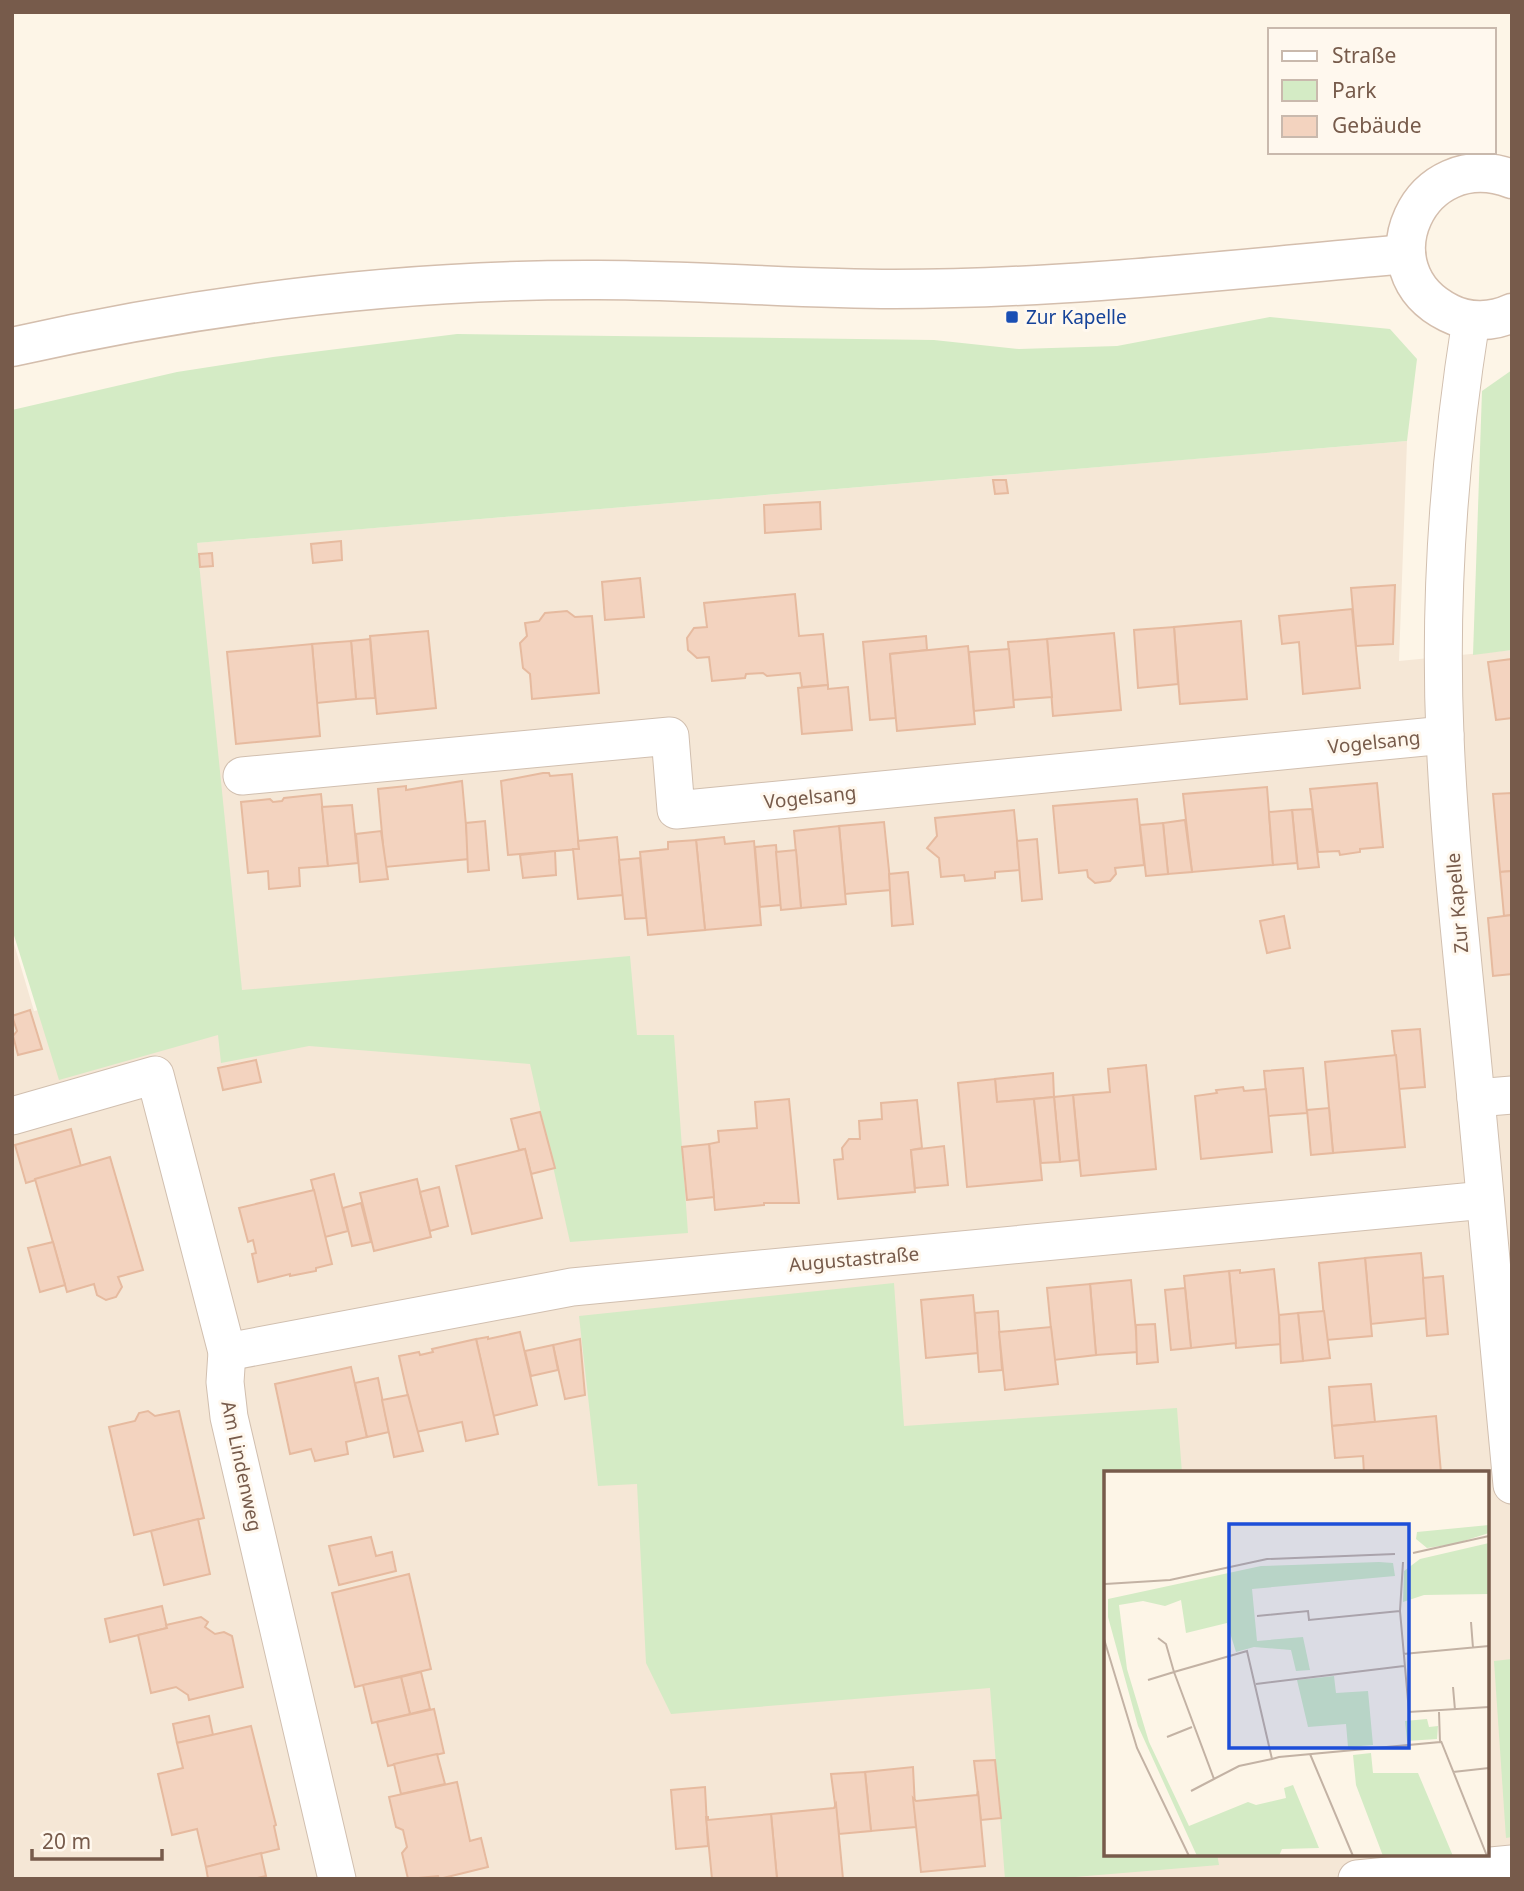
<svg xmlns="http://www.w3.org/2000/svg" width="1524" height="1891" font-family="'Noto Sans',sans-serif">
	<style>
		.residential { fill: #f5e7d6; fill-rule: evenodd }
		.green { fill: #d4ebc5 }
		.building { fill: #f3d3bf; stroke: #e6ba9f; stroke-width: 2 }
		.lines { fill: none; stroke-linecap: round; stroke-linejoin: round }
		.street-casing { stroke: #d1bfaf; stroke-width: 39 }
		.secondary-casing { stroke: #d4bead; stroke-width: 41 }
		.street { stroke: #fff; stroke-width: 37 }
		.secondary { stroke: #fff; stroke-width: 38 }
		.transit-dot { fill: #1a4fb4; stroke: #fff8ee; stroke-width: 2.5 }
		.labels { text-anchor: middle; stroke-width: 6; stroke-linejoin: round; paint-order: stroke }
		.transit-label { font-size: 19px; fill: #164399; stroke: #fff8ee; text-anchor: start }
		.street-label { font-size: 19px; fill: #775b4b; stroke: #fff8ee }
		.inset-road { fill: none; stroke: #c3b2a4; stroke-width: 2 }
		.view { fill: #1d4ed8; fill-opacity: 0.15; stroke: #1d4ed8; stroke-width: 3.5 }
		.inset-edge { fill: none; stroke: #775b4b; stroke-width: 3.5 }
	</style>
	<rect width="100%" height="100%" fill="#fdf5e7"/>
	<path class="residential" d="M1407,441L1399,661L1512,650V1879H12V937L34,1011L239,969L196,543ZM1106,1473H1487V1854H1106Z"/>
	<g class="green">
		<polygon points="1270,317 1390,329 1417,359 1407,441 197,543 242,990 630,956 637,1035 674,1035 688,1233 570,1242 530,1064 309,1046 221,1063 218,1035 59,1080 12,929 12,410 177,372 273,357 457,334 934,340 1019,349 1117,346"/>
		<polygon points="1512,370 1512,650 1473,655 1482,391"/>
		<polygon points="894,1283 904,1426 1177,1408 1182,1473 1106,1473 1106,1854 1217,1854 1219,1865 1051,1879 1005,1879 990,1688 671,1714 646,1663 637,1484 598,1486 579,1316"/>
		<polygon points="1512,1659 1512,1837 1506,1838 1494,1661"/>
	</g>
	<g class="building">
		<polygon points="993,480 1006,480 1008,493 995,494"/>
		<polygon points="820,502 821,529 765,533 764,505"/>
		<polygon points="341,541 342,560 313,563 311,544"/>
		<polygon points="212,553 213,566 200,567 199,554"/>
		<polygon points="640,578 644,617 605,620 602,582"/>
		<polygon points="1395,585 1393,644 1356,646 1351,588"/>
		<polygon points="795,594 799,636 823,634 828,685 802,687 800,673 767,676 763,673 746,674 745,678 712,681 709,657 697,658 688,650 687,638 694,628 707,627 704,603"/>
		<polygon points="1352,609 1360,688 1303,694 1299,642 1282,644 1279,616"/>
		<polygon points="567,611 575,617 592,616 599,693 532,699 530,674 523,668 520,643 527,636 525,623 539,621 545,613"/>
		<polygon points="1241,621 1247,699 1180,704 1174,627"/>
		<polygon points="1174,627 1178,684 1138,688 1134,630"/>
		<polygon points="428,631 436,708 377,714 370,636"/>
		<polygon points="1114,633 1121,710 1053,716 1047,639"/>
		<polygon points="926,636 927,650 890,654 896,718 870,720 863,642"/>
		<polygon points="370,639 375,698 356,699 351,641"/>
		<polygon points="1047,639 1052,697 1013,700 1008,642"/>
		<polygon points="351,641 356,699 317,703 312,644"/>
		<polygon points="312,644 320,736 236,744 227,652"/>
		<polygon points="968,646 975,724 897,731 890,654"/>
		<polygon points="1009,649 1014,707 974,711 969,652"/>
		<polygon points="1512,659 1512,718 1496,720 1488,662"/>
		<polygon points="828,685 828,689 848,687 852,730 802,734 798,688"/>
		<polygon points="543,773 549,773 550,776 572,774 579,849 508,855 501,781"/>
		<polygon points="462,781 469,859 385,867 378,789 406,786 406,790"/>
		<polygon points="1377,783 1383,847 1360,849 1360,852 1340,855 1339,851 1318,852 1310,789"/>
		<polygon points="1267,787 1273,865 1192,872 1183,794"/>
		<polygon points="1512,793 1512,871 1500,872 1493,794"/>
		<polygon points="321,794 328,866 299,868 300,886 269,889 268,871 248,873 241,802 270,799 273,802 282,801 284,798"/>
		<polygon points="1137,799 1144,865 1115,868 1116,874 1110,881 1095,883 1088,877 1087,870 1059,873 1053,806"/>
		<polygon points="352,805 358,863 328,866 322,807"/>
		<polygon points="1312,809 1319,867 1298,869 1292,810"/>
		<polygon points="1014,810 1020,870 995,872 995,878 965,881 964,875 941,877 939,858 927,848 937,836 935,818"/>
		<polygon points="1292,810 1297,863 1273,865 1269,812"/>
		<polygon points="1185,820 1192,872 1168,874 1163,823"/>
		<polygon points="485,821 489,870 468,872 466,823"/>
		<polygon points="884,822 891,890 845,894 839,826"/>
		<polygon points="1163,823 1168,874 1146,876 1140,825"/>
		<polygon points="839,826 846,904 801,908 794,831"/>
		<polygon points="381,831 388,879 360,882 356,834"/>
		<polygon points="617,837 623,895 578,899 573,849 579,849 578,841"/>
		<polygon points="724,837 725,844 754,841 761,925 705,930 696,840"/>
		<polygon points="1037,839 1042,899 1022,901 1017,841"/>
		<polygon points="696,840 705,930 648,935 640,852 668,849 668,842"/>
		<polygon points="776,845 781,905 760,907 755,847"/>
		<polygon points="796,850 801,908 781,910 776,852"/>
		<polygon points="555,851 556,875 523,878 520,855"/>
		<polygon points="640,858 646,918 625,919 619,860"/>
		<polygon points="1512,871 1512,915 1504,916 1500,872"/>
		<polygon points="908,872 913,924 892,926 889,874"/>
		<polygon points="1512,915 1512,974 1493,976 1488,918"/>
		<polygon points="1284,916 1290,948 1267,953 1260,921"/>
		<polygon points="30,1010 42,1049 18,1055 13,1036 17,1031 12,1016"/>
		<polygon points="1420,1029 1425,1087 1399,1089 1392,1031"/>
		<polygon points="1396,1055 1405,1147 1333,1153 1325,1062"/>
		<polygon points="256,1060 261,1082 223,1090 218,1068"/>
		<polygon points="1146,1065 1156,1169 1081,1176 1073,1095 1110,1092 1108,1069"/>
		<polygon points="1303,1068 1307,1113 1268,1116 1264,1071"/>
		<polygon points="1053,1073 1054,1097 997,1102 995,1079"/>
		<polygon points="995,1079 997,1102 1034,1099 1042,1180 967,1187 958,1083"/>
		<polygon points="1243,1087 1244,1091 1266,1089 1272,1152 1201,1159 1195,1096 1217,1093 1216,1090"/>
		<polygon points="1073,1095 1079,1160 1060,1162 1054,1097"/>
		<polygon points="1054,1097 1060,1162 1041,1163 1034,1099"/>
		<polygon points="789,1099 799,1203 764,1203 764,1205 715,1210 709,1144 719,1142 718,1131 757,1128 755,1102"/>
		<polygon points="917,1100 922,1148 911,1150 915,1192 838,1199 834,1160 843,1159 842,1148 849,1139 860,1139 859,1121 882,1119 881,1103"/>
		<polygon points="1329,1108 1333,1153 1311,1155 1307,1110"/>
		<polygon points="540,1112 555,1168 531,1174 525,1149 519,1150 511,1119"/>
		<polygon points="71,1129 81,1166 26,1183 15,1145"/>
		<polygon points="709,1144 714,1197 687,1200 682,1147"/>
		<polygon points="944,1146 948,1185 915,1188 911,1150"/>
		<polygon points="525,1149 542,1218 472,1234 456,1166"/>
		<polygon points="110,1157 143,1270 118,1277 122,1287 116,1297 106,1300 97,1295 94,1284 67,1292 35,1179"/>
		<polygon points="334,1174 348,1231 325,1237 311,1180"/>
		<polygon points="417,1179 431,1237 374,1251 360,1193"/>
		<polygon points="439,1187 448,1226 430,1231 420,1192"/>
		<polygon points="314,1190 332,1264 316,1268 316,1271 290,1276 290,1274 258,1282 252,1254 256,1253 253,1240 248,1242 239,1208"/>
		<polygon points="361,1203 371,1242 352,1246 343,1208"/>
		<polygon points="53,1242 65,1285 40,1292 28,1248"/>
		<polygon points="1421,1253 1427,1318 1371,1324 1365,1258"/>
		<polygon points="1365,1258 1372,1336 1326,1340 1319,1263"/>
		<polygon points="1274,1269 1282,1344 1236,1348 1229,1271 1240,1270 1240,1273"/>
		<polygon points="1229,1271 1236,1343 1191,1348 1184,1276"/>
		<polygon points="1443,1276 1448,1334 1427,1336 1423,1278"/>
		<polygon points="1131,1280 1138,1352 1096,1355 1090,1284"/>
		<polygon points="1090,1284 1096,1355 1054,1360 1047,1288"/>
		<polygon points="1185,1288 1191,1348 1171,1350 1165,1290"/>
		<polygon points="973,1295 978,1353 926,1358 921,1300"/>
		<polygon points="998,1311 1002,1370 979,1372 975,1313"/>
		<polygon points="1324,1311 1330,1358 1303,1361 1298,1313"/>
		<polygon points="1298,1313 1303,1361 1281,1363 1279,1315"/>
		<polygon points="1155,1324 1158,1362 1137,1364 1136,1325"/>
		<polygon points="1051,1327 1058,1384 1005,1390 999,1332"/>
		<polygon points="520,1332 537,1405 493,1416 476,1339 488,1337 488,1339"/>
		<polygon points="476,1339 498,1434 466,1441 462,1422 416,1432 399,1356 419,1352 420,1355 433,1352 432,1349"/>
		<polygon points="580,1339 585,1395 565,1399 553,1345"/>
		<polygon points="553,1345 558,1370 531,1376 525,1351"/>
		<polygon points="351,1367 367,1437 346,1442 348,1454 315,1461 311,1449 290,1454 275,1384"/>
		<polygon points="378,1378 389,1432 367,1437 355,1383"/>
		<polygon points="1371,1384 1375,1422 1332,1426 1329,1387"/>
		<polygon points="408,1395 423,1451 394,1457 382,1400"/>
		<polygon points="148,1411 155,1416 179,1411 204,1518 134,1535 109,1427 135,1421 139,1413"/>
		<polygon points="1436,1416 1441,1473 1364,1473 1363,1456 1335,1458 1332,1426"/>
		<polygon points="198,1519 210,1574 164,1585 151,1531"/>
		<polygon points="371,1537 376,1556 392,1552 396,1571 339,1585 329,1546"/>
		<polygon points="409,1574 431,1669 355,1687 332,1593"/>
		<polygon points="162,1606 167,1628 110,1642 105,1619"/>
		<polygon points="201,1617 208,1622 205,1627 215,1634 224,1632 232,1636 243,1687 189,1700 188,1695 176,1687 151,1693 138,1635 167,1628 166,1625"/>
		<polygon points="421,1672 430,1709 410,1714 401,1677"/>
		<polygon points="401,1677 410,1714 372,1723 363,1685"/>
		<polygon points="434,1709 444,1753 388,1766 377,1722"/>
		<polygon points="209,1716 213,1735 177,1743 173,1724"/>
		<polygon points="251,1726 276,1825 274,1826 279,1849 206,1867 197,1829 172,1835 158,1774 183,1768 177,1743"/>
		<polygon points="437,1754 445,1784 401,1794 394,1764"/>
		<polygon points="995,1760 1001,1818 981,1820 974,1761"/>
		<polygon points="913,1767 916,1827 871,1831 865,1772"/>
		<polygon points="865,1772 871,1831 839,1834 831,1774"/>
		<polygon points="457,1782 470,1841 481,1838 488,1867 439,1879 438,1876 408,1879 402,1853 407,1847 403,1830 396,1827 389,1797"/>
		<polygon points="705,1787 708,1846 676,1849 671,1790"/>
		<polygon points="978,1791 985,1866 921,1872 913,1798 916,1801 977,1795"/>
		<polygon points="836,1804 843,1879 777,1879 771,1814 834,1808"/>
		<polygon points="771,1814 777,1879 712,1879 706,1817 708,1817 708,1820"/>
		<polygon points="261,1853 266,1876 253,1879 208,1879 206,1867"/>
	</g>
	<g class="lines">
		<g class="street-casing">
			<g id="street">
				<path d="M1471,320C1449,458 1439,597 1445,736C1450,857 1465,978 1476,1099C1488,1228 1500,1356 1512,1485"/>
				<polyline points="242,776 670,736 676,810 1445,735"/>
				<polyline points="1476,1098 1512,1095"/>
				<polyline points="12,1116 155,1075 227,1352 225,1382 229,1417 337,1879"/>
				<polyline points="227,1352 572,1287 1485,1200"/>
				<polyline points="1357,1879 1512,1864"/>
			</g>
		</g>
		<g class="secondary-casing">
			<g id="secondary">
				<path d="M1512,179C1419,144 1362,270 1449,313C1468,323 1493,322 1512,313"/>
				<path d="M12,347C204,304 401,279 598,280C697,280 795,289 894,289C1065,289 1236,269 1406,254"/>
			</g>
		</g>
		<use href="#street" class="street"/>
		<use href="#secondary" class="secondary"/>
	</g>
	<rect class="transit-dot" x="1005" y="310" width="14" height="14" rx="3.5"/>
	<g class="labels">
		<g class="transit-label">
			<text x="1026" y="324">Zur Kapelle</text>
		</g>
		<g class="street-label">
			<text transform="translate(1374 742) rotate(-6)" y="7">Vogelsang</text>
			<text transform="translate(810 797) rotate(-6)" y="7">Vogelsang</text>
			<text transform="translate(1457 903) rotate(-95)" y="7">Zur Kapelle</text>
			<text transform="translate(854 1259) rotate(-5)" y="7">Augustastraße</text>
			<text transform="translate(242 1466) rotate(78)" y="7">Am Lindenweg</text>
		</g>
	</g>
	<g transform="translate(1104 1471)">
		<rect width="385" height="385" fill="#fdf5e7"/>
		<path d="M385,54V62L350,73L323,77L312,68L313,61ZM385,72V123L320,124L299,131L300,100L316,88ZM275,91L289,92L291,105L148,118L153,170L199,166L206,199L192,200L187,179L150,176L132,181L123,152L82,162L77,129L61,135L39,130L15,134L23,198L45,271L85,355L144,331L152,334L182,327L180,317L189,314L215,377L178,378L175,385H93L34,255L4,146V128L157,95ZM230,205L232,222L264,220L269,274L244,276L242,253L204,256L193,209ZM323,248L325,256L334,255L333,268L303,270L301,250ZM267,282L269,302H314L349,385H279L252,314L249,284Z" fill="#d4ebc5"/>
		<path class="inset-road" d="M309,82L385,65M299,91L296,140L305,241L385,236M1,113L66,109L163,88L291,83M153,145L204,140L205,149L296,140M367,151L369,177M0,168L33,277L85,385M299,183L385,175M44,209L70,201L62,173L54,167M152,213L300,195M349,216L351,239M63,266L88,256M337,270L383,385M206,283L249,385M168,288L143,180L70,201L110,308L135,295L168,288L175,286L336,271L335,241M349,301L385,297M87,320L110,308"/>
		<path class="view" d="M125,53H305V277H125Z"/>
		<rect width="385" height="385" class="inset-edge"/>
	</g>
	<rect width="1524" height="1891" fill="none" stroke="#775b4b" stroke-width="28"/>
	<rect x="1268" y="28" width="228" height="126" fill="#fff8ee" stroke="#c9b9ad" stroke-width="2"/>
	<rect x="1282" y="51" width="35" height="10" fill="#ffffff" stroke="#c9b9ad" stroke-width="2"/>
	<text x="1332" y="63" font-size="21" fill="#775b4b">Straße</text>
	<rect x="1282" y="80" width="35" height="21" fill="#d4ebc5" stroke="#c9b9ad" stroke-width="2"/>
	<text x="1332" y="98" font-size="21" fill="#775b4b">Park</text>
	<rect x="1282" y="116" width="35" height="21" fill="#f3d3bf" stroke="#c9b9ad" stroke-width="2"/>
	<text x="1332" y="133" font-size="21" fill="#775b4b">Gebäude</text>
	<path d="M32 1849v10h130v-10" fill="none" stroke="#775b4b" stroke-width="3.5"/>
	<text x="42" y="1849" font-size="21" fill="#775b4b" stroke="#fff8ee" stroke-width="5" paint-order="stroke">20 m</text>
</svg>
